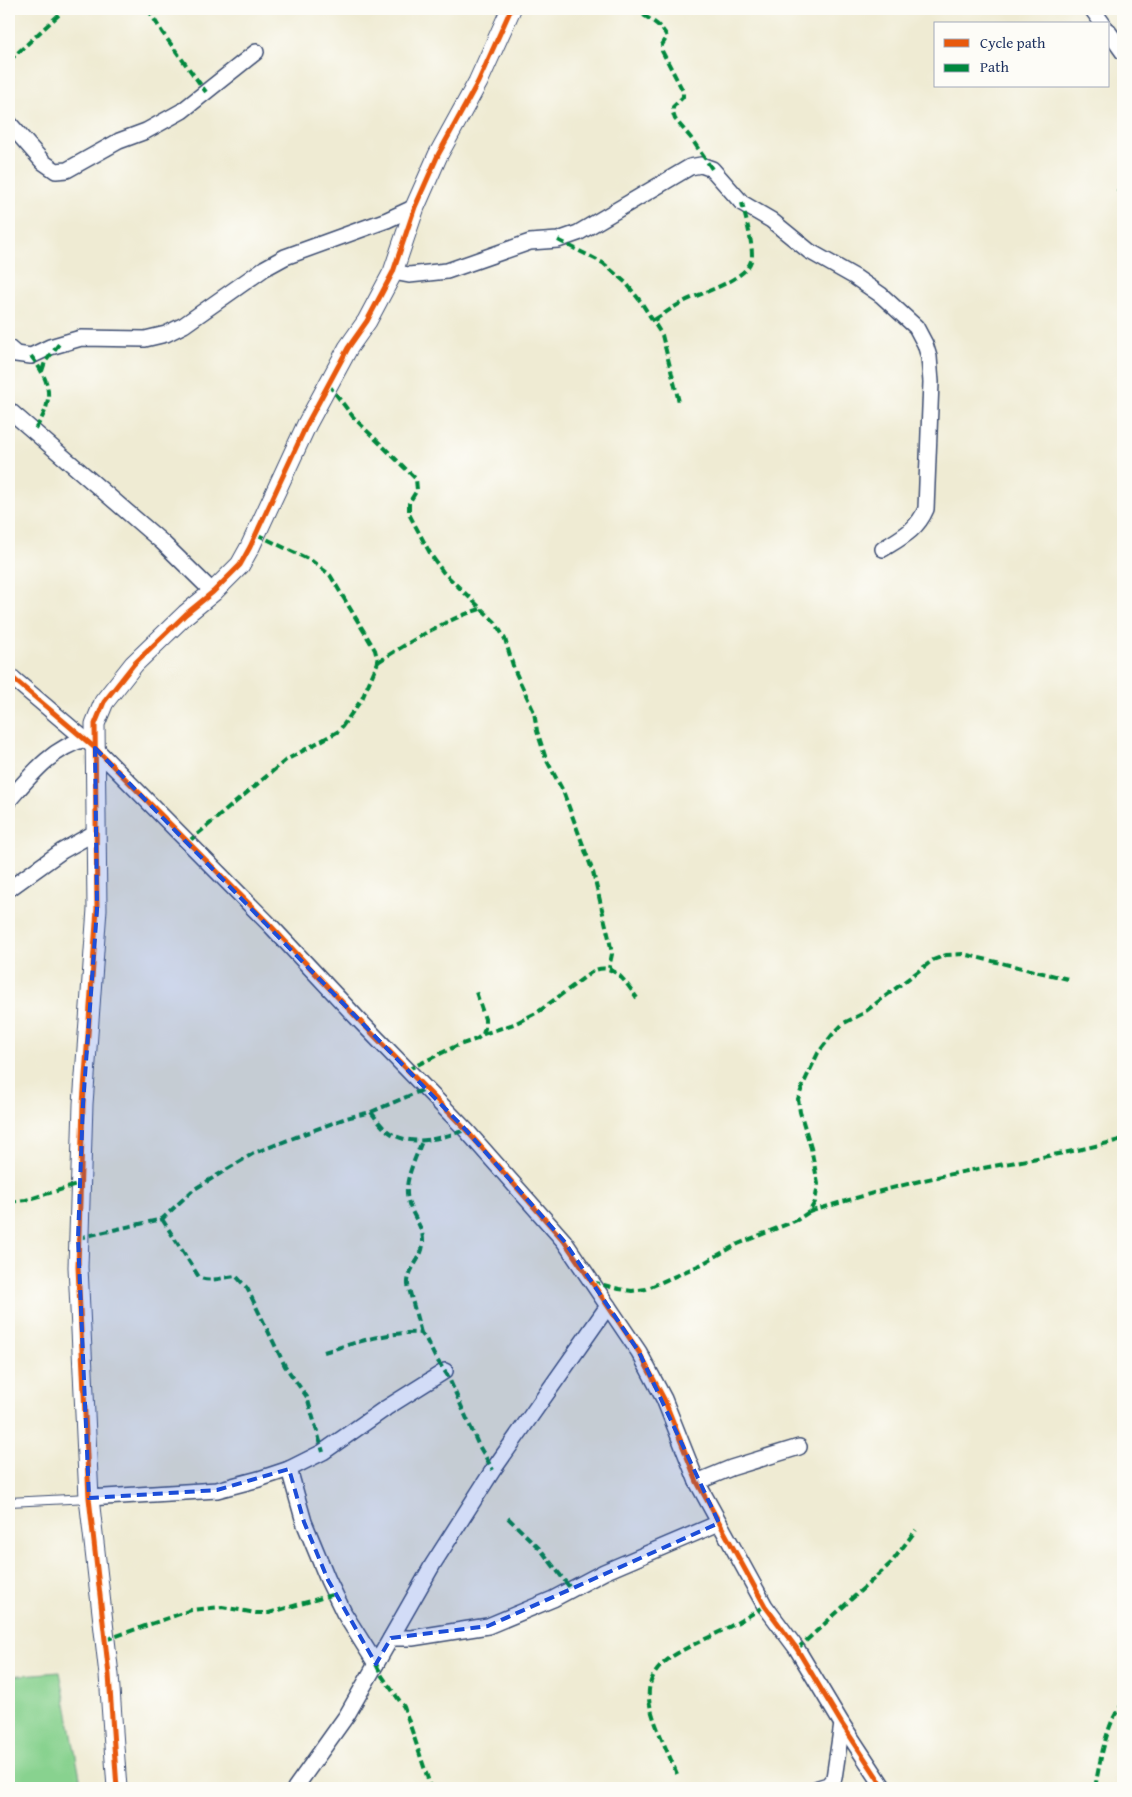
<svg xmlns="http://www.w3.org/2000/svg" width="1132" height="1797" font-family="'Gentium Book Plus',serif">
	<style>
		.green { fill: #88d28f; stroke: #528076 }
		.lines { fill: none; stroke-linecap: round; stroke-linejoin: round }
		.service-casing { stroke: #3b4b70; stroke-width: 10 }
		.minor-casing { stroke: #3b4b70; stroke-width: 18 }
		.tertiary-casing { stroke: #3b4b70; stroke-width: 21 }
		.service { stroke: #fff; stroke-width: 8 }
		.minor { stroke: #fff; stroke-width: 15 }
		.tertiary { stroke: #fff; stroke-width: 19 }
		.quiet { stroke: #00873e; stroke-width: 4; stroke-dasharray: 8 4; stroke-linecap: butt }
		.cycleway-casing { stroke: #fdfcf7; stroke-width: 8 }
		.cycleway { stroke: #e8590c; stroke-width: 5 }
		.marked { fill: #1d4ed8; fill-opacity: 0.2; stroke: #1d4ed8; stroke-width: 4; stroke-dasharray: 10 6; stroke-linejoin: round }
	</style>
	<rect width="100%" height="100%" fill="#fdfcf7"/>
	<filter id="ink" filterUnits="userSpaceOnUse"><feTurbulence type="fractalNoise" baseFrequency=".02" numOctaves="2"/><feDisplacementMap in="SourceGraphic" scale="10" xChannelSelector="R" yChannelSelector="G"/><feConvolveMatrix kernelMatrix="1 2 1 2 8 2 1 2 1" color-interpolation-filters="sRGB"/></filter>
	<filter id="wash" filterUnits="userSpaceOnUse"><feTurbulence type="fractalNoise" baseFrequency=".0096" numOctaves="4" result="noise"/><feDisplacementMap in="SourceGraphic" scale="20" xChannelSelector="R" yChannelSelector="G"/><feGaussianBlur stdDeviation="1.12" result="paint"/><feColorMatrix in="noise" values="0 0 0 0 0 0 0 0 0 0 0 0 0 0 0 0 0 1.4 0 .05"/><feComposite in="paint" operator="in"/></filter>
	<g filter="url(#wash)">
		<rect width="100%" height="100%" fill="#efebd3"/>
		<polygon class="green" points="60,1672 82,1788 9,1788 9,1676"/>
	</g>
	<g filter="url(#ink)">
		<g class="lines">
			<g class="service-casing">
				<polyline id="service" points="9,1502 89,1498"/>
			</g>
			<g class="minor-casing">
				<g id="minor">
					<polyline points="1092,9 1103,24"/>
					<polyline points="1108,31 1123,52"/>
					<polyline points="9,123 43,162 56,171 67,170 119,141 146,131 182,111 256,52"/>
					<path d="M393,272L409,275L447,271L530,242L558,240L578,233L690,167L701,165L712,169L742,203L771,220L809,251L855,277L881,295L916,327L925,344L929,357L931,382L926,509C917,530 902,537 883,549"/>
					<polyline points="9,348 16,354 31,356 50,347 81,338 145,339 166,334 184,325 265,268 285,257 387,220 415,207"/>
					<polyline points="9,410 162,542 213,592"/>
					<polyline points="9,675 95,748 271,926 358,1019 466,1130 564,1241 639,1352 664,1399 697,1482 765,1606 797,1649 842,1724 884,1788"/>
					<path d="M9,800C31,775 52,748 85,739"/>
					<polyline points="9,889 62,851 96,832"/>
					<polyline points="289,1469 304,1522 328,1580 344,1613 376,1664"/>
					<polyline points="697,1482 731,1468 799,1447"/>
					<polyline points="89,1498 217,1490 259,1479 289,1469 323,1452 386,1408 445,1371"/>
					<polyline points="391,1638 412,1638 488,1626 553,1599 604,1572 719,1523"/>
					<polyline points="295,1788 347,1715 433,1564 493,1470 608,1306"/>
					<polyline points="818,1788 828,1785 834,1778 842,1724"/>
				</g>
			</g>
			<g class="tertiary-casing">
				<polyline id="tertiary" points="117,1788 109,1675 89,1498 78,1267 83,1104 97,909 95,724 104,702 134,664 186,614 213,592 240,565 250,547 307,424 348,348 367,321 393,272 415,207 438,155 478,82 511,9"/>
			</g>
			<use href="#service" class="service"/>
			<use href="#minor" class="minor"/>
			<use href="#tertiary" class="tertiary"/>
			<g class="quiet">
				<polyline points="148,9 162,32 206,92"/>
				<path d="M633,9C644,16 662,24 667,37L662,45V51L683,91V97L673,107V113L675,119L691,138L712,169"/>
				<polyline points="9,61 65,9"/>
				<polyline points="1117,192 1123,185"/>
				<polyline points="558,240 603,263 626,283 641,302 662,335 679,402"/>
				<path d="M654,320C664,314 673,307 683,302C701,292 751,280 752,256C752,239 746,220 742,203"/>
				<path d="M31,356C53,384 54,403 33,432"/>
				<polyline points="42,371 45,362 59,344"/>
				<polyline points="328,384 354,418 416,479 417,490 409,503 409,514 431,555 443,572 495,622 505,639 514,669 534,712 537,731 546,759 563,791 593,872 609,938 612,954 609,968"/>
				<path d="M378,662C411,641 443,621 480,609"/>
				<polyline points="188,842 286,760 339,731 362,699 378,662 375,650 330,575 312,561 256,534"/>
				<path d="M483,1034L514,1024L538,1012L593,971C614,961 626,983 637,998"/>
				<polyline points="407,1070 456,1046 477,1039 483,1034 485,1028 485,1019 476,992"/>
				<path d="M371,1112C375,1117 379,1123 384,1128C408,1150 439,1138 466,1130"/>
				<polyline points="9,1202 26,1200 80,1184"/>
				<path d="M809,1212C861,1196 913,1181 967,1171C1019,1161 1072,1153 1123,1139"/>
				<path d="M162,1219L199,1277C210,1283 224,1277 236,1276L247,1288L285,1366L307,1397L323,1452"/>
				<polyline points="78,1238 162,1219 193,1190 254,1153 346,1118 371,1112 425,1089"/>
				<polyline points="592,1282 619,1289 632,1291 646,1289 700,1265 738,1244 797,1220 809,1212 815,1202 818,1184 811,1148 800,1112 798,1099 803,1085 818,1053 832,1035 844,1023 862,1014 933,960 946,955 963,954 1068,979"/>
				<path d="M421,1333L408,1285C407,1268 423,1259 423,1243C424,1226 411,1215 408,1200C403,1181 416,1158 422,1141"/>
				<path d="M324,1352C355,1343 388,1331 421,1333L426,1339L435,1357L448,1376L478,1444L493,1470"/>
				<polyline points="508,1518 541,1550 571,1589"/>
				<polyline points="105,1640 191,1610 222,1607 256,1613 269,1613 335,1594"/>
				<polyline points="797,1649 891,1563 916,1530"/>
				<polyline points="376,1664 382,1676 404,1707 431,1788"/>
				<path d="M677,1774C669,1754 651,1719 649,1699C645,1661 689,1648 715,1634C732,1626 749,1616 765,1606"/>
				<path d="M1095,1788C1099,1766 1107,1719 1123,1704"/>
			</g>
			<g class="cycleway-casing">
				<g id="cycleway">
					<polyline points="9,675 95,748 271,926 358,1019 466,1130 564,1241 639,1352 664,1399 697,1482 765,1606 797,1649 842,1724 884,1788"/>
					<polyline points="117,1788 109,1675 89,1498 78,1267 83,1104 97,909 95,724 104,702 134,664 186,614 213,592 240,565 250,547 307,424 348,348 367,321 393,272 415,207 438,155 478,82 511,9"/>
				</g>
			</g>
			<use href="#cycleway" class="cycleway"/>
		</g>
	</g>
	<path class="marked" d="M95,748L466,1130L564,1241L639,1352L719,1523L488,1626L391,1638L376,1664L328,1580L304,1522L289,1469L217,1490L89,1498L78,1238L83,1104L97,909Z"/>
	<rect width="1132" height="1797" fill="none" stroke="#fdfcf7" stroke-width="30"/>
	<rect x="934" y="22" width="175" height="65" fill="#fdfcf7" stroke="#a3aaba"/>
	<rect x="944" y="39" width="25" height="8" fill="#e8590c" stroke="#a3aaba"/>
	<text x="980" y="48" font-size="15" fill="#1b2f5e">Cycle path</text>
	<rect x="944" y="64" width="25" height="8" fill="#00873e" stroke="#a3aaba"/>
	<text x="980" y="72" font-size="15" fill="#1b2f5e">Path</text>
</svg>
